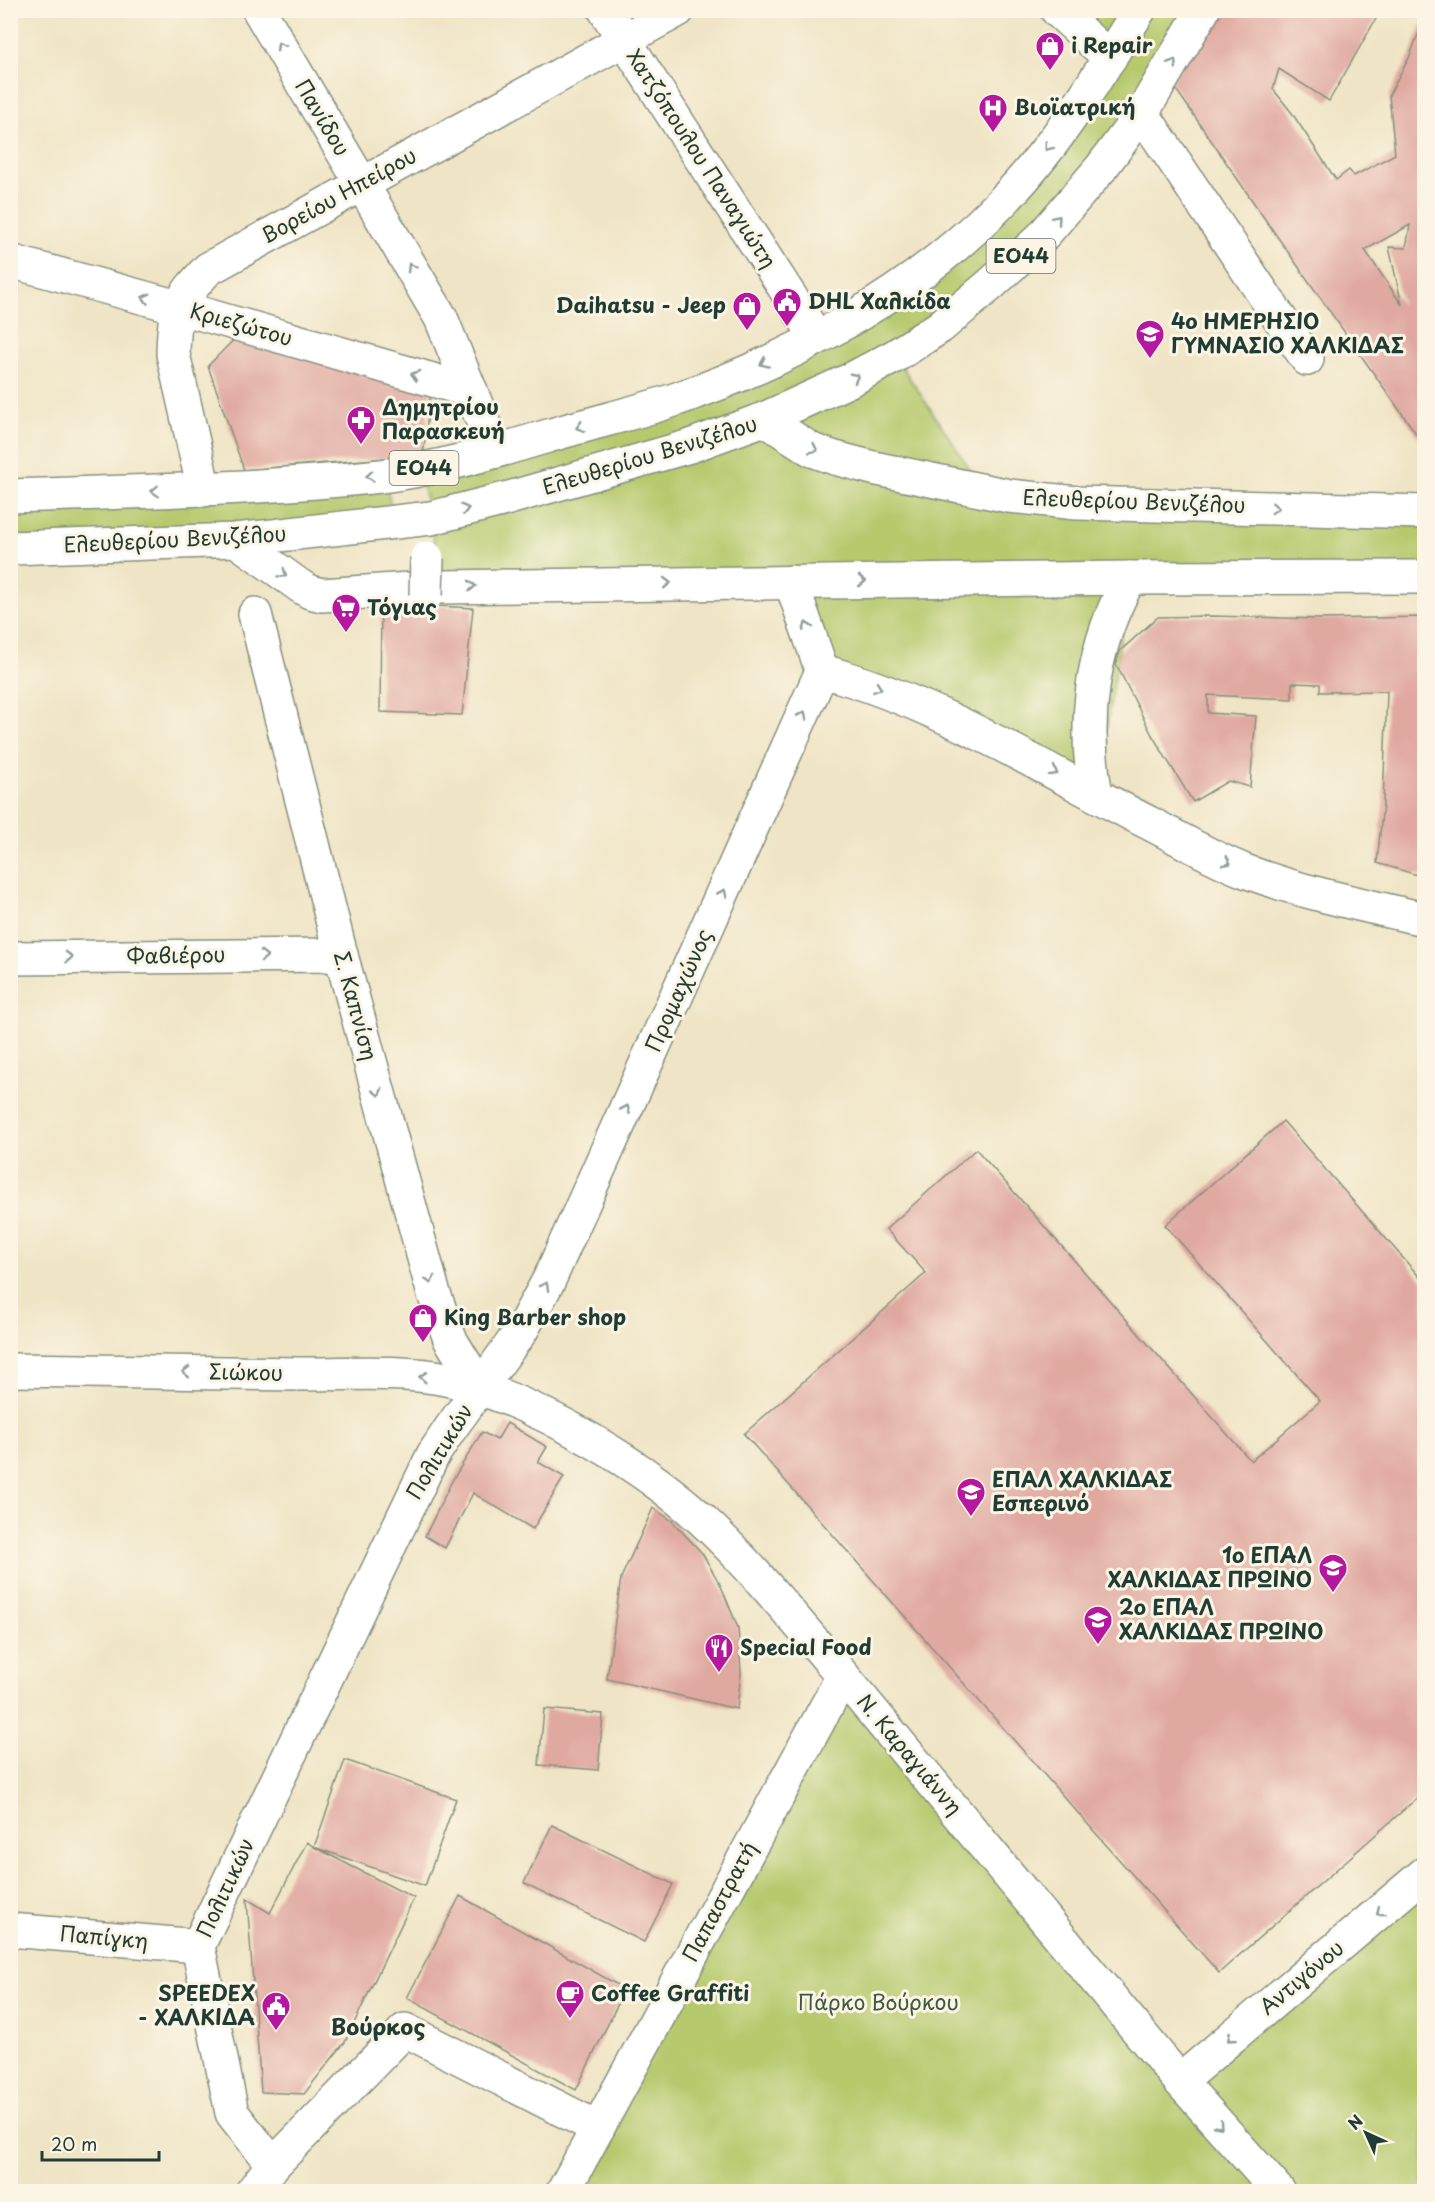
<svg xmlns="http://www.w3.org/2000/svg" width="1435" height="2202" font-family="'Playpen Sans',sans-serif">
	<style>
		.green { fill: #b6c96d; stroke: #6a8350; stroke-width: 1.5 }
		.building { fill: #e0a9a0; fill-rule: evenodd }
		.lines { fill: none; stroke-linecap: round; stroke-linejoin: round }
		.street-casing { stroke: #87907c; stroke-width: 36 }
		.secondary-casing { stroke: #87907c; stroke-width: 36 }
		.primary-casing { stroke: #87907c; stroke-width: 36 }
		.street { stroke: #fff; stroke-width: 33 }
		.secondary { stroke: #fff; stroke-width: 33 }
		.primary { stroke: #fff; stroke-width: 33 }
		.street-bridge-casing { stroke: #87907c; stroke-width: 36; stroke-linecap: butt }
		.street-bridge { stroke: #fff; stroke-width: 33 }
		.oneway { stroke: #8f9e9a }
		.labels { text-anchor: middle; stroke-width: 6; stroke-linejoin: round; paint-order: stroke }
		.shield { fill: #fcf5e5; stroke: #617469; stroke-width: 1.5 }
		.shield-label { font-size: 20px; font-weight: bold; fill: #1f3d34 }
		.poi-label { font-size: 21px; font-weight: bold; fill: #1f3d34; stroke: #fcf5e5; text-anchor: start }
		.street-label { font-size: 21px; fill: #1f3d34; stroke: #fcf5e5 }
		.park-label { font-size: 21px; fill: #3d593f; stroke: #fcf5e5 }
		.neighbourhood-label { font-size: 22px; font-weight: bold; fill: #1f3d34; stroke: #fcf5e5 }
	</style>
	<rect width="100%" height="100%" fill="#fcf5e5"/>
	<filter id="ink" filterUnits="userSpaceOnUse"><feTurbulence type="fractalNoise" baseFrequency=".0167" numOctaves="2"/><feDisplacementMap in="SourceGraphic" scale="12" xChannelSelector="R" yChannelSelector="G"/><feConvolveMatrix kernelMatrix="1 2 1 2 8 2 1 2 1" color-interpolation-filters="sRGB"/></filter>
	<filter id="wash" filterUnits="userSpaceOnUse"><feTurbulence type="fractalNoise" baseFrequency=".008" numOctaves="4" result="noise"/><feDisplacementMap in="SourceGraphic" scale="24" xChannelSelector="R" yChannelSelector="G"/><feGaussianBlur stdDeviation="1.35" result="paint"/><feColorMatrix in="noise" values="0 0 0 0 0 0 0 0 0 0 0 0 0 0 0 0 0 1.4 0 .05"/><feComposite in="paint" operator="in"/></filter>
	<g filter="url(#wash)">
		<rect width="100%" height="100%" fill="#efe4c5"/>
		<g class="green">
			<polygon points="1057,11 1203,11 1101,168 895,356 971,470 976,489 1424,512 1424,577 1130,578 1096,795 822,671 791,582 439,587 431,518 418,469 673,400 957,245 1109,58"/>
			<polygon points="384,475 394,518 11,548 10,496"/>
			<polygon points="843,1676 1190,2073 1424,1874 1424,2191 559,2192"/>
		</g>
		<g id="blocks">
			<g class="building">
				<path d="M1214,10H1381L1329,101L1279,69L1273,89L1292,113L1336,180L1349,170L1354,176L1395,154L1389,95L1409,58L1424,19V441L1422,442L1269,225L1171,82ZM1410,225L1406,248L1389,247L1402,305L1365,250Z"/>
				<polygon points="243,330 431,389 423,455 244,470 208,366"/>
				<polygon points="381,603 473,608 462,715 380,712"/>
				<polygon points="1211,616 1321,619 1424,617 1424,877 1377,863 1383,804 1387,691 1320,692 1320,684 1292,683 1292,699 1208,695 1208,713 1256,716 1250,787 1228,781 1193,802 1152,735 1116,664 1120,651 1158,617"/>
				<polygon points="1283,1121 1424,1282 1424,1792 1219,1973 744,1434 926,1273 886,1229 976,1149 1251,1461 1320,1401 1165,1225"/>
				<polygon points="507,1423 547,1447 538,1462 564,1477 533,1529 473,1493 445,1548 425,1536 452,1481 482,1432 497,1440"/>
				<polygon points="653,1508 671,1520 702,1553 721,1586 738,1628 741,1673 737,1709 607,1679 621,1578"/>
				<polygon points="544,1709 603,1714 598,1770 539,1765"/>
				<polygon points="345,1760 456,1799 425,1886 314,1847 414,1898 345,2042 304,2094 261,2092 247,1899 270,1913 307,1842 314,1847"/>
				<polygon points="552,1825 673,1884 644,1942 524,1883"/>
				<polygon points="460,1896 625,1989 576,2090 407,1998"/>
			</g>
		</g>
	</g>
	<g filter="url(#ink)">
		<use href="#blocks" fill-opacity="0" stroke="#87907c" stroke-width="1.5"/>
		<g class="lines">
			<g class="street-casing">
				<g id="street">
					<polyline points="259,10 441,318 495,451"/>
					<polyline points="605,10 817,338"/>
					<polyline points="1057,10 1110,58"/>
					<polyline points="1142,113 1307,359"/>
					<polyline points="10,261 178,307 471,391"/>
					<path d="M204,490L173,354C174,309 178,301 208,269L678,10"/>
					<polyline points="255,614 341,955 433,1291 450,1339 480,1388"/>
					<path d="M822,671C940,703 1043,769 1151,824C1182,840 1212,858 1245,871C1303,893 1364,905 1424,919"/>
					<path d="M1096,795C1082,721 1092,644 1130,578"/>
					<polyline points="10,958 341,955"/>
					<polyline points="10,1930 198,1946"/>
					<polyline points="273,2165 232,2113 198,1946 433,1455 450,1429 521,1331 549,1280 822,671 791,582"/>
					<polyline points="252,2192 273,2165 405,2030 598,2128"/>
				</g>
			</g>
			<g class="secondary-casing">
				<g id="secondary">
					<polyline points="764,419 812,450 835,458 873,468 1009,496 1077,503 1424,512"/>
					<polyline points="236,540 300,586 310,592 322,595 439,587 1130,578 1424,577"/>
					<path d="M10,1370C107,1371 203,1373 299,1374C345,1374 406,1370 450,1380C536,1400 651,1469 714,1531C760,1576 801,1627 843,1676L1180,2081L1279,2192"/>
					<polyline points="1180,2081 1424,1874"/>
					<polyline points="563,2192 843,1676"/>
				</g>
			</g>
			<g class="primary-casing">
				<g id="primary">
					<path d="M10,496C134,492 258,489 381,476C440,469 501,450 558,433C596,422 634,413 671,401C788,362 912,294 998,206C1055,149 1097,78 1139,10"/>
					<polyline points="10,548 236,540 431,518 509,498 690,446 764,419 850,380 895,356 940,327 990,285 1041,238 1101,168 1142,113 1203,10"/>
				</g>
			</g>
			<use href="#street" class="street"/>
			<use href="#secondary" class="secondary"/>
			<use href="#primary" class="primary"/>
			<g class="street-bridge-casing">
				<polyline id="street-bridge" points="426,595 427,558"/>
			</g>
			<use href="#street-bridge" class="street-bridge"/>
		</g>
		<defs><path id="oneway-chevron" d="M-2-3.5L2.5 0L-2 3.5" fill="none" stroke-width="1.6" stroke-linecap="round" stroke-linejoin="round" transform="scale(1.5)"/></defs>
		<g class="oneway">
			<use href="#oneway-chevron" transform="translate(280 46) rotate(-121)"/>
			<use href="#oneway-chevron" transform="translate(1173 63) rotate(-58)"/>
			<use href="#oneway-chevron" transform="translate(1048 147) rotate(128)"/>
			<use href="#oneway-chevron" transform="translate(1057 219) rotate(-49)"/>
			<use href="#oneway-chevron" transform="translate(411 267) rotate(-121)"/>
			<use href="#oneway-chevron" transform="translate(146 298) rotate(-165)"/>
			<use href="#oneway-chevron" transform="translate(764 363) rotate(156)"/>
			<use href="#oneway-chevron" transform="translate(415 375) rotate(-164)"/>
			<use href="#oneway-chevron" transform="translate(855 377) rotate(-28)"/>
			<use href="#oneway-chevron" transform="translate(580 427) rotate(164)"/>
			<use href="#oneway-chevron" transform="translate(814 449) rotate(25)"/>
			<use href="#oneway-chevron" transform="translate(370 476) rotate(175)"/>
			<use href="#oneway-chevron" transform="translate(155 491) rotate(178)"/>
			<use href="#oneway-chevron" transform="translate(1275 508) rotate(2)"/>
			<use href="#oneway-chevron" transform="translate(465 509) rotate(-14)"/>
			<use href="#oneway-chevron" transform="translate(283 574) rotate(36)"/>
			<use href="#oneway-chevron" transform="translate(862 581)"/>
			<use href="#oneway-chevron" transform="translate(667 583) rotate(-1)"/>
			<use href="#oneway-chevron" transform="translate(472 586) rotate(-1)"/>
			<use href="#oneway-chevron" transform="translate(807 626) rotate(-109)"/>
			<use href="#oneway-chevron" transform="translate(878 688) rotate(19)"/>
			<use href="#oneway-chevron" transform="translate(803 715) rotate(-66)"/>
			<use href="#oneway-chevron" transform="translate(1054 772) rotate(29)"/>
			<use href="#oneway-chevron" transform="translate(1227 862) rotate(26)"/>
			<use href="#oneway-chevron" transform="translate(723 893) rotate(-66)"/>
			<use href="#oneway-chevron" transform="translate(264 956) rotate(-1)"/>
			<use href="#oneway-chevron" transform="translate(69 957) rotate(-1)"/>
			<use href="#oneway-chevron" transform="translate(378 1092) rotate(75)"/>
			<use href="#oneway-chevron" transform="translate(626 1109) rotate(-66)"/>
			<use href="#oneway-chevron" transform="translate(430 1280) rotate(75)"/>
			<use href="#oneway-chevron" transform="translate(545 1286) rotate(-62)"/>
			<use href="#oneway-chevron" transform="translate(186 1372) rotate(-179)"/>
			<use href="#oneway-chevron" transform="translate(423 1377) rotate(-175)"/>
			<use href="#oneway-chevron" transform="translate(1380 1912) rotate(140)"/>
			<use href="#oneway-chevron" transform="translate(1231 2038) rotate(139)"/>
			<use href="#oneway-chevron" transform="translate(1219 2125) rotate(48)"/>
		</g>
	</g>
	<defs>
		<g id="shop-pin" transform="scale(1.5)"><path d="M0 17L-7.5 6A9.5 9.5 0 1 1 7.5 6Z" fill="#b5179e" stroke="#fcf5e5"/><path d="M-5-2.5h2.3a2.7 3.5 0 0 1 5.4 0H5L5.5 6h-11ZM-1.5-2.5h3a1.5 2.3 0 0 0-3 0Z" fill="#fff"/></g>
		<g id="hospital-pin" transform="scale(1.5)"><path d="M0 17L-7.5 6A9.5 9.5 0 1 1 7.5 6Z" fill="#b5179e" stroke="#fcf5e5"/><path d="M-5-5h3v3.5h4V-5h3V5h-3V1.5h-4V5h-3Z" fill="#fff"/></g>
		<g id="civic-pin" transform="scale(1.5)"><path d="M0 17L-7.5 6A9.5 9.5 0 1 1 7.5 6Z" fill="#b5179e" stroke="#fcf5e5"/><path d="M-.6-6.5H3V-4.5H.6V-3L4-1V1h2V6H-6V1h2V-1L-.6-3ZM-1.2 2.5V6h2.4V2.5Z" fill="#fff"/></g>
		<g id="school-pin" transform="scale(1.5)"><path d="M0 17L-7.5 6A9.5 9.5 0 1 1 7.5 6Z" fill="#b5179e" stroke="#fcf5e5"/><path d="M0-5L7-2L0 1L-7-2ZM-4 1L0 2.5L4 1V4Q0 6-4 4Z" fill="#fff"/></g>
		<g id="pharmacy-pin" transform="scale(1.5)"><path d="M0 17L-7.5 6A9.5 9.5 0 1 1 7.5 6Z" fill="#b5179e" stroke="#fcf5e5"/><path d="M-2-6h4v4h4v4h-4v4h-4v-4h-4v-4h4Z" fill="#fff"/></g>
		<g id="supermarket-pin" transform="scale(1.5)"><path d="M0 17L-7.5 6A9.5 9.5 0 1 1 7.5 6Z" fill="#b5179e" stroke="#fcf5e5"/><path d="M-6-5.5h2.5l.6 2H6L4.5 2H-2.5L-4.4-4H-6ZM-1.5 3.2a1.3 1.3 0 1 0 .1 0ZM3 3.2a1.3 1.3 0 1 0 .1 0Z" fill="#fff"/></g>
		<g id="restaurant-pin" transform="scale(1.5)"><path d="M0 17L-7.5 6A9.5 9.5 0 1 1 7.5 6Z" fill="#b5179e" stroke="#fcf5e5"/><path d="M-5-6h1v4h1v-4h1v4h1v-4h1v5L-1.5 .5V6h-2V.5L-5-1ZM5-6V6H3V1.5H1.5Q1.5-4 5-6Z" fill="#fff"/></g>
		<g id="cafe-pin" transform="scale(1.5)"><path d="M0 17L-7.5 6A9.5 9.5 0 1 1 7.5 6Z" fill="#b5179e" stroke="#fcf5e5"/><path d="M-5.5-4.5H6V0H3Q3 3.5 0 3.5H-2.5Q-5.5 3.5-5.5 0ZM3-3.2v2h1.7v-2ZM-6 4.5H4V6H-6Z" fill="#fff"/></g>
	</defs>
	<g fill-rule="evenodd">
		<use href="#shop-pin" x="1050" y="46"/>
		<use href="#hospital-pin" x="993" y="108"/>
		<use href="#civic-pin" x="787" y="302"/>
		<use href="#shop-pin" x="747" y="306"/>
		<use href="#school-pin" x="1150" y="334"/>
		<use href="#pharmacy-pin" x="361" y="420"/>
		<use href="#supermarket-pin" x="346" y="608"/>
		<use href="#shop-pin" x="423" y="1318"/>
		<use href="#school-pin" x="971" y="1492"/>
		<use href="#school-pin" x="1333" y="1568"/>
		<use href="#school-pin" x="1098" y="1620"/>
		<use href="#restaurant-pin" x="719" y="1648"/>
		<use href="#cafe-pin" x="570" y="1994"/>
		<use href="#civic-pin" x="276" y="2006"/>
	</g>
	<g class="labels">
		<g class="shield">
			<rect x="986.5" y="239" width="69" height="34" rx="4.5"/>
			<rect x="389.5" y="451" width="69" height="34" rx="4.5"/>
		</g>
		<g class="shield-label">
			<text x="1021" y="263">ΕΟ44</text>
			<text x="424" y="475">ΕΟ44</text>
		</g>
		<g class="poi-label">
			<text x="1071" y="53">i Repair</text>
			<text x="1014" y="115">Βιοϊατρική</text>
			<text x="808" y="309">DHL Χαλκίδα</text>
			<text x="726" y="313" text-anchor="end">Daihatsu - Jeep</text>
			<text x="1171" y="329">4ο ΗΜΕΡΗΣΙΟ<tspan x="1171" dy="24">ΓΥΜΝΑΣΙΟ ΧΑΛΚΙΔΑΣ</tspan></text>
			<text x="382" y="415">Δημητρίου<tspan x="382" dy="24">Παρασκευή</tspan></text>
			<text x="367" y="615">Τόγιας</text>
			<text x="444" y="1325">King Barber shop</text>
			<text x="992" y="1487">ΕΠΑΛ ΧΑΛΚΙΔΑΣ<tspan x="992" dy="24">Εσπερινό</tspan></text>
			<text x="1312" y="1563" text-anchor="end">1ο ΕΠΑΛ<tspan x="1312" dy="24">ΧΑΛΚΙΔΑΣ ΠΡΩΙΝΟ</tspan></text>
			<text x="1119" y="1615">2ο ΕΠΑΛ<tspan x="1119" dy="24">ΧΑΛΚΙΔΑΣ ΠΡΩΙΝΟ</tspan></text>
			<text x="740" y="1655">Special Food</text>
			<text x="255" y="2001" text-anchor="end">SPEEDEX<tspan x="255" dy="24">- ΧΑΛΚΙΔΑ</tspan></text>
			<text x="591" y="2001">Coffee Graffiti</text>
		</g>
		<g class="street-label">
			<text transform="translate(322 118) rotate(59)" y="7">Πανίδου</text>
			<text transform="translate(701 159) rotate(57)" y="7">Χατζόπουλου Παναγιώτη</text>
			<text transform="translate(339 196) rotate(-29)" y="7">Βορείου Ηπείρου</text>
			<text transform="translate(241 325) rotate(16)" y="7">Κριεζώτου</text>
			<text transform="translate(650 456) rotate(-17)" y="7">Ελευθερίου Βενιζέλου</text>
			<text transform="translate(1134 502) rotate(2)" y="7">Ελευθερίου Βενιζέλου</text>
			<text transform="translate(175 540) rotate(-3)" y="7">Ελευθερίου Βενιζέλου</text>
			<text transform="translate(176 956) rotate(-1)" y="7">Φαβιέρου</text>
			<text transform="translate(679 991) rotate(-66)" y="7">Προμαχώνος</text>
			<text transform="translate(355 1006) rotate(75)" y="7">Σ. Καπνίση</text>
			<text transform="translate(246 1373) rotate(1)" y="7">Σιώκου</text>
			<text transform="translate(440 1452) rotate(-59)" y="7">Πολιτικών</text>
			<text transform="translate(909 1755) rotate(50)" y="7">Ν. Καραγιάννη</text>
			<text transform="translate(226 1888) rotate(-65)" y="7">Πολιτικών</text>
			<text transform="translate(720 1902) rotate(-62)" y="7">Παπαστρατή</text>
			<text transform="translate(104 1938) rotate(5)" y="7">Παπίγκη</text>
			<text transform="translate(1302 1978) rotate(-40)" y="7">Αντιγόνου</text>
		</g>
		<g class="park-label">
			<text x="878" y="2010">Πάρκο Βούρκου</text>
		</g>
		<g class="neighbourhood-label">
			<text x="378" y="2035">Βούρκος</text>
		</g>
	</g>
	<rect width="1435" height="2202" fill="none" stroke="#fcf5e5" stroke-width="36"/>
	<g transform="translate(1366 2133) rotate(315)" stroke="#fcf5e5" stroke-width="4.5" paint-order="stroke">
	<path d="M0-4.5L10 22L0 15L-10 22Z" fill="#1f3d34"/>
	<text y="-9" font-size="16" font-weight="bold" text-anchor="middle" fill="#1f3d34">N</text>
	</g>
	<path d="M42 2151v9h117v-9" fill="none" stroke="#1f3d34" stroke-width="3"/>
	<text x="51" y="2151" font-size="18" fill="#1f3d34" stroke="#fcf5e5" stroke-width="4.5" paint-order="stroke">20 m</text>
</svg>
